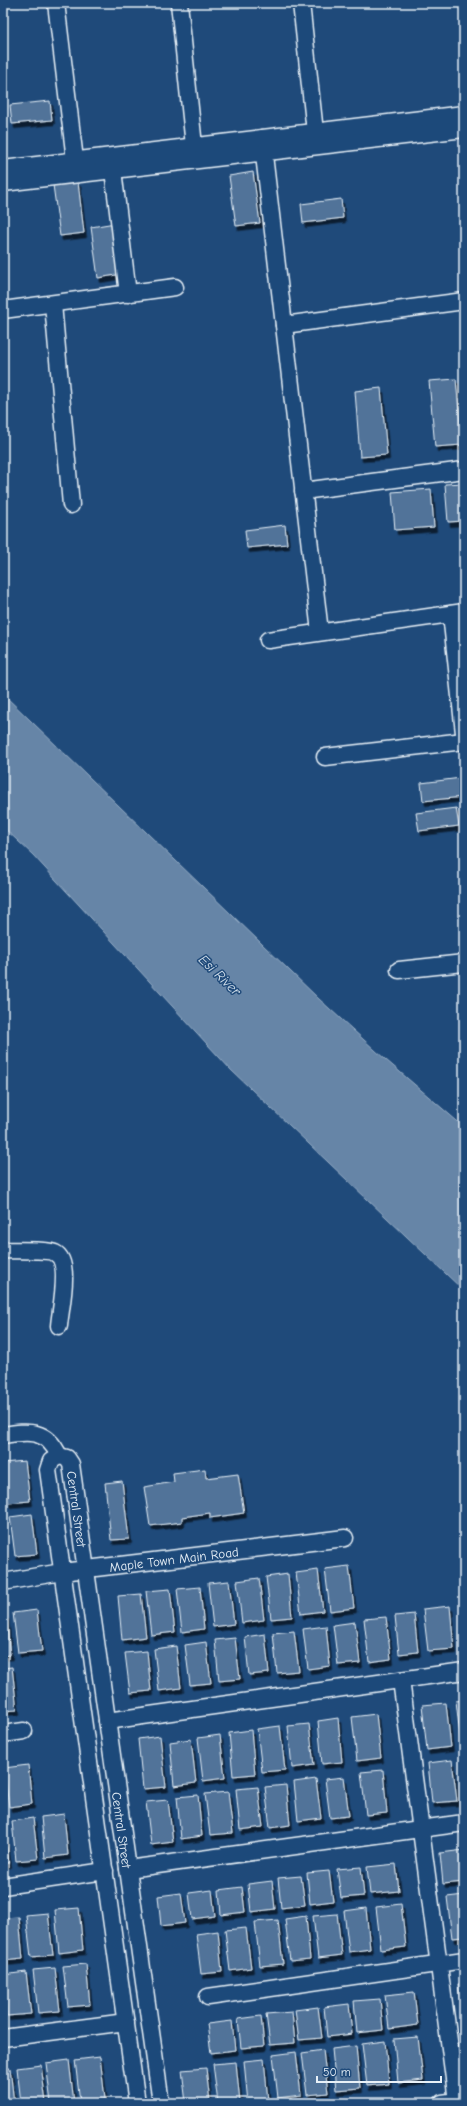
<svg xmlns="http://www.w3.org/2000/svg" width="467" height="2106" font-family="'Comic Neue',sans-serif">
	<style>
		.water { fill: #6685a7; stroke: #9ab0c7 }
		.building { fill: #517399; stroke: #e8f1f8; filter: url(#shadow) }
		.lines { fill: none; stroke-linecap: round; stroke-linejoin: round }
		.minor-casing { stroke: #e8f1f8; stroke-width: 19 }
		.minor { stroke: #1f4a7a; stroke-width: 16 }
		.labels { text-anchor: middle; stroke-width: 3; stroke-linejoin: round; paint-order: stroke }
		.street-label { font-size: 13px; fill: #e8f1f8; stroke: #1f4a7a }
		.water-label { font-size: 14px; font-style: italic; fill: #d4e1ec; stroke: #1f4a7a }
	</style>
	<defs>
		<filter id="shadow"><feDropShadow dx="2.5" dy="4.5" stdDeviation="0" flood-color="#0009"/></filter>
	</defs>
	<rect width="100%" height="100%" fill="#1f4a7a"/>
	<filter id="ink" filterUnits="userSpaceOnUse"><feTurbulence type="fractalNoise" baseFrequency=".025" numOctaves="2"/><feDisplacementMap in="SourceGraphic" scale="8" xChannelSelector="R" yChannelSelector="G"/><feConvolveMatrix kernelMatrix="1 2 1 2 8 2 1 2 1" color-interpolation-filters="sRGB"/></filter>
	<g filter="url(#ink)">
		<polygon class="water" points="3,694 319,999 386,1060 464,1127 464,1291 231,1070 33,855 3,827"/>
		<g class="building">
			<polygon points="50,101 52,120 12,124 10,105"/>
			<polygon points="253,172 260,223 236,226 229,176"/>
			<polygon points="78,182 84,233 60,236 53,185"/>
			<polygon points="341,199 343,218 303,223 301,204"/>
			<polygon points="115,223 122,274 98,278 91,227"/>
			<polygon points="456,379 462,445 435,447 429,381"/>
			<polygon points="381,388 387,455 360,457 355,391"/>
			<polygon points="464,483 464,521 448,522 445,484"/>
			<polygon points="431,489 434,527 395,530 392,492"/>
			<polygon points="285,525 287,544 247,548 245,530"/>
			<polygon points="461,778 463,797 423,801 421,783"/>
			<polygon points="456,808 459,826 419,831 416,813"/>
			<polygon points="25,1461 30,1501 8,1503 3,1463"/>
			<polygon points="205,1469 206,1478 238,1474 244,1513 210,1518 210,1513 182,1517 182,1522 150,1526 144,1487 174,1482 173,1473"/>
			<polygon points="122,1481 129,1539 111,1540 105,1483"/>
			<polygon points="32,1514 37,1554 15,1556 10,1517"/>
			<polygon points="3,1529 6,1558 3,1559"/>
			<polygon points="349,1566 354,1608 330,1611 325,1569"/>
			<polygon points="318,1570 323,1611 301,1614 296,1573"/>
			<polygon points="288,1574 292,1617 271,1619 266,1577"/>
			<polygon points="259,1578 264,1620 242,1623 237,1581"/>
			<polygon points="229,1581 234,1624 213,1627 208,1583"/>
			<polygon points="200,1587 204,1629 182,1632 177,1589"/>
			<polygon points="170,1589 175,1632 151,1635 146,1591"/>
			<polygon points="141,1594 146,1637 122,1640 118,1596"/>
			<polygon points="450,1606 454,1649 428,1651 423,1609"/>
			<polygon points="37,1610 42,1651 18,1653 13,1613"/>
			<polygon points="414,1614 418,1652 399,1654 395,1616"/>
			<polygon points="3,1615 6,1615 10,1655 3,1656"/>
			<polygon points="386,1617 391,1659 369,1662 364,1619"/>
			<polygon points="355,1622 360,1663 338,1665 333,1625"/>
			<polygon points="326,1626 330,1666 308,1669 303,1629"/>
			<polygon points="294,1631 299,1671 277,1673 273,1633"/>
			<polygon points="265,1634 269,1673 249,1675 245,1637"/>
			<polygon points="235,1638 240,1679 219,1681 215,1640"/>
			<polygon points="206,1642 211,1683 190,1685 185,1645"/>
			<polygon points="176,1646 181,1688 159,1691 154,1649"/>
			<polygon points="147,1651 151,1691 130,1693 125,1653"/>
			<polygon points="12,1667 17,1710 3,1711 3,1668"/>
			<polygon points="464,1700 464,1744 461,1744 456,1701"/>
			<polygon points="446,1703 451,1747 427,1750 422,1705"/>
			<polygon points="376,1714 381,1758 357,1761 352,1717"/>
			<polygon points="338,1718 342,1762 322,1764 318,1721"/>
			<polygon points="309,1724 314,1765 292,1768 288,1726"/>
			<polygon points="280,1726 285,1770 262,1772 257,1729"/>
			<polygon points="251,1730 255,1774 233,1776 229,1733"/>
			<polygon points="220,1735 225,1778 203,1781 198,1738"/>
			<polygon points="160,1736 166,1787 143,1789 138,1739"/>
			<polygon points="191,1739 196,1783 174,1786 170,1742"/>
			<polygon points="452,1760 457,1801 432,1803 428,1763"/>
			<polygon points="28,1765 32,1804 9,1807 4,1768"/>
			<polygon points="383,1770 387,1813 366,1815 361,1772"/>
			<polygon points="344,1777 349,1816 330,1818 325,1779"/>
			<polygon points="316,1779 321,1818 298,1821 294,1782"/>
			<polygon points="286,1785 290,1825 270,1828 265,1787"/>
			<polygon points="258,1787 263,1827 240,1830 236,1789"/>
			<polygon points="228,1792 233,1833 210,1835 205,1794"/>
			<polygon points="198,1795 202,1836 181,1839 177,1797"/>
			<polygon points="168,1800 173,1842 151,1845 146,1802"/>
			<polygon points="64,1814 68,1855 45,1858 41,1817"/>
			<polygon points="33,1818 38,1859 16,1861 12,1821"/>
			<polygon points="3,1823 9,1863 3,1863"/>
			<polygon points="464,1850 464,1882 443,1884 440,1853"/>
			<polygon points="396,1864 399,1891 370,1894 367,1867"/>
			<polygon points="361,1867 364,1896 341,1898 337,1869"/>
			<polygon points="329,1871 333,1901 310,1904 307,1873"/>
			<polygon points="301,1876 305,1905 281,1908 278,1878"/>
			<polygon points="272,1881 275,1909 251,1912 248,1884"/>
			<polygon points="242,1887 245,1912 221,1915 219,1890"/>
			<polygon points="212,1890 215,1916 192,1919 189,1893"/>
			<polygon points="181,1893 185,1923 161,1926 158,1896"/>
			<polygon points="464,1895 464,1937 452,1938 447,1897"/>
			<polygon points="401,1904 406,1947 381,1950 376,1907"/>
			<polygon points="79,1908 83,1950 59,1953 55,1910"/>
			<polygon points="366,1908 370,1949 349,1952 344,1911"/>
			<polygon points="48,1913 53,1955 31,1957 26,1915"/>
			<polygon points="337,1914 342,1955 318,1958 313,1916"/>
			<polygon points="306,1916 310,1959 290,1961 285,1919"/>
			<polygon points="19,1917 23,1959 3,1961 3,1918"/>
			<polygon points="278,1920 283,1964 260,1966 255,1922"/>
			<polygon points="246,1928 251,1968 230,1971 225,1930"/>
			<polygon points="218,1931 222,1972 201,1974 196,1934"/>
			<polygon points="86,1964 90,2005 68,2007 63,1966"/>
			<polygon points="55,1968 60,2011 38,2013 33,1970"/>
			<polygon points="26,1972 31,2014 7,2016 3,1975"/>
			<polygon points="458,1984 464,1984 464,2020 462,2020"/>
			<polygon points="414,1992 418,2025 389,2029 385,1995"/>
			<polygon points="380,1999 383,2030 357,2033 354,2001"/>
			<polygon points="349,2004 352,2034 327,2037 324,2007"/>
			<polygon points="318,2007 322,2038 299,2040 295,2010"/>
			<polygon points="292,2012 295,2043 270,2045 266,2014"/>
			<polygon points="261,2016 264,2046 241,2048 238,2019"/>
			<polygon points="232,2021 235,2050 211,2053 207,2024"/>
			<polygon points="418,2037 423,2080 398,2083 394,2039"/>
			<polygon points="385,2041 389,2084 367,2086 362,2044"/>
			<polygon points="356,2046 360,2088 336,2090 332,2049"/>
			<polygon points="323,2050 328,2093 307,2095 302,2053"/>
			<polygon points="296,2052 301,2095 278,2098 273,2055"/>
			<polygon points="100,2057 105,2099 80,2102 75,2060"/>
			<polygon points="264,2059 268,2101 248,2103 244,2061"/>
			<polygon points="69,2060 74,2103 51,2103 46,2063"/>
			<polygon points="236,2062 240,2103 218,2103 213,2064"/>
			<polygon points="41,2065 46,2103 21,2103 17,2068"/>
			<polygon points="10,2068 14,2103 3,2103 3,2069"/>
			<polygon points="206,2068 210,2103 186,2103 182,2070"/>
		</g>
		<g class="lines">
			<g class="minor-casing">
				<g id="minor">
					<polyline points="56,3 75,160"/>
					<polyline points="179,3 194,146"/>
					<polyline points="301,3 315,132"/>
					<polyline points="262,138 320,632"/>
					<polyline points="3,169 464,114"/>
					<polyline points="113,170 128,294"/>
					<polyline points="3,183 464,129"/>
					<polyline points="53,304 71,505"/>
					<polyline points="3,310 175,287"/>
					<polyline points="284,325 464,301"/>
					<polyline points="303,491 464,470"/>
					<polyline points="451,614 464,733"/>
					<polyline points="268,640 464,612"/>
					<polyline points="325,757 464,741"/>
					<polyline points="399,970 464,963"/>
					<path d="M3,1250C13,1251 48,1249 55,1253C72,1261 60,1310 59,1326"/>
					<path d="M3,1435C29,1431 47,1429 59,1456"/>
					<polyline points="3,1582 62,1572 345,1538"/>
					<polyline points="401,1680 457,2101"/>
					<polyline points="107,1721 464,1671"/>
					<polyline points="3,1734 24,1731"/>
					<polyline points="128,1869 464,1823"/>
					<polyline points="3,1886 105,1871"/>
					<polyline points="208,1997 464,1960"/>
					<polyline points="3,2038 126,2022"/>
					<polyline points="137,2103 48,1470 51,1461 59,1456 67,1458 71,1464 161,2103"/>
					<polyline points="442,2103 464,2100"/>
				</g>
			</g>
			<use href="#minor" class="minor"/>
		</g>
	</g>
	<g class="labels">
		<g class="street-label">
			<text transform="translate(77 1509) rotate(82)" y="5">Central Street</text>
			<text transform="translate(174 1559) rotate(-7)" y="5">Maple Town Main Road</text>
			<text transform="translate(122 1830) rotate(82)" y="5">Central Street</text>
		</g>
		<g class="water-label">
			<text transform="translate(220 975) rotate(44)" y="5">Esi River</text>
		</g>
	</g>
	<rect width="467" height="2106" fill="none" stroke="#1f4a7a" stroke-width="16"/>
	<rect x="8" y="8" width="451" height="2090" fill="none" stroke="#e8f1f8" stroke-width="1.5" filter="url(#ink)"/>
	<path d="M317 2076v6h124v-6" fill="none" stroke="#e8f1f8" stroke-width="2"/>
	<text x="323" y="2076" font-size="12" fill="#e8f1f8" stroke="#1f4a7a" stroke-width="3" paint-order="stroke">50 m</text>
</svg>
